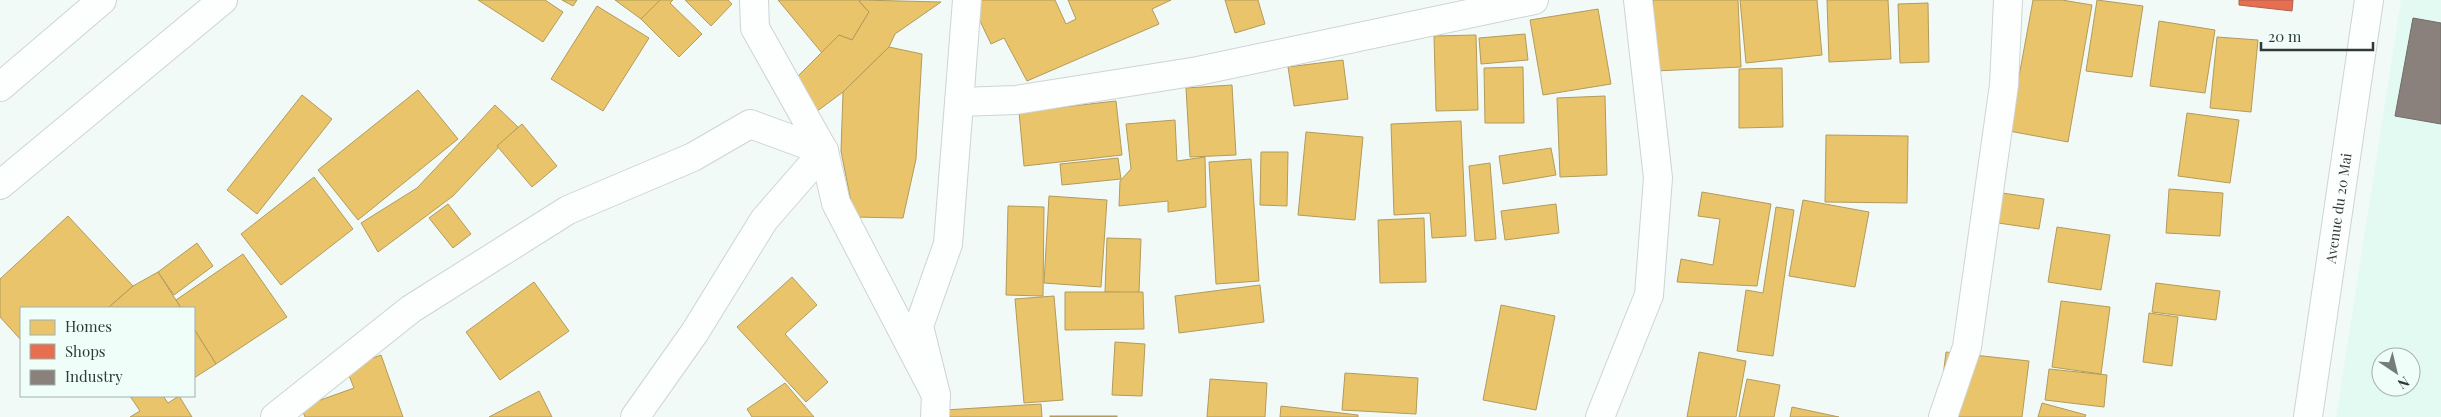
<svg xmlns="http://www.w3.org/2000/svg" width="2441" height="417" font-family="'Playfair Display',serif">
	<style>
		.built { fill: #e3faf3; fill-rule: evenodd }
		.homes { fill: #e9c46a; stroke: #b29b5b }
		.shops { fill: #e76f51; stroke: #b05f49 }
		.industry { fill: #8a817c; stroke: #6f6c67 }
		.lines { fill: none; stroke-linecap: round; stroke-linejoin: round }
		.minor-casing { stroke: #cdd5d3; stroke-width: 30 }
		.secondary-casing { stroke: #cdd5d3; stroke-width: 30 }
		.primary-casing { stroke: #cdd5d3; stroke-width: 30 }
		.minor { stroke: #fdfefe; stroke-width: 28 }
		.secondary { stroke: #fdfefe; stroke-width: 28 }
		.primary { stroke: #fdfefe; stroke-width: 28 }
		.labels { text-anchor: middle; stroke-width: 5; stroke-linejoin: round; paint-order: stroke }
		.street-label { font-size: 14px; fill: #303a37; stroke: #effef9 }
	</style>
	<rect width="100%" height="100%" fill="#f2faf8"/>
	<path class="built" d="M2401,0H2441V417H2336ZM2381,357H2411V387H2381Z"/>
	<g class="homes">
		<polygon points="478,0 545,0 563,12 543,42"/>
		<polygon points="562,0 577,0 573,6"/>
		<polygon points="615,0 660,0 641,19"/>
		<polygon points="660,0 673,0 670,3 702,34 679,57 641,19"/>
		<polygon points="685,0 728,0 732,4 711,26"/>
		<polygon points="778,0 861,0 859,1 869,12 852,40 839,35 822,53"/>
		<polygon points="861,0 941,2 895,34 889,47 843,92 797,126 791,83 839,35 852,40 869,12 859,1"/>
		<polygon points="970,0 1055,0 1066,24 1076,19 1068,0 1171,0 1152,9 1159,24 1027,81 1004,38 991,44"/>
		<polygon points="1225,0 1258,0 1265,24 1235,33"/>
		<polygon points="1653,0 1738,0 1741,67 1655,71"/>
		<polygon points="1740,0 1817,0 1822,55 1746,63"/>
		<polygon points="1827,0 1888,0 1891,59 1829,62"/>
		<polygon points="2033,0 2062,0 2092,5 2068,142 2009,131"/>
		<polygon points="2097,0 2143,6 2132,77 2086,71"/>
		<polygon points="1928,3 1929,62 1900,63 1898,4"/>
		<polygon points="597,6 649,38 603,111 551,79"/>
		<polygon points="1598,9 1611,84 1543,95 1530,20"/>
		<polygon points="2159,21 2215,30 2205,93 2150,86"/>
		<polygon points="1525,34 1528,60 1481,64 1479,38"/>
		<polygon points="1476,35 1478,110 1436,111 1434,36"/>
		<polygon points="2217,37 2258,40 2251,112 2210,108"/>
		<polygon points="889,47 922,54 916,159 903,218 854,217 841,151 843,92"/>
		<polygon points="1343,60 1348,99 1294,106 1288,67"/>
		<polygon points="1523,67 1524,123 1485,123 1484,68"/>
		<polygon points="1782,68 1783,127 1739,128 1739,69"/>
		<polygon points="1232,85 1236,155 1190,157 1186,88"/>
		<polygon points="418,90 458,139 358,220 318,170"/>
		<polygon points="302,95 332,119 257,214 227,190"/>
		<polygon points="1605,96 1607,175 1560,177 1557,98"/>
		<polygon points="1116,101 1122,155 1024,166 1019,112"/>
		<polygon points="495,105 518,127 453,196 378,252 361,223 417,188"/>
		<polygon points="2187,113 2239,120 2230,183 2178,176"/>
		<polygon points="1175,120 1177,161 1205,157 1206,207 1168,212 1168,201 1119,206 1120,181 1131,169 1126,124"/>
		<polygon points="1461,121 1466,236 1432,238 1430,213 1394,215 1391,124"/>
		<polygon points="522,124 557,166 532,187 497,146"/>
		<polygon points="1306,132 1363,137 1355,220 1298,215"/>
		<polygon points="1826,135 1908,136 1907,203 1825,202"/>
		<polygon points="1551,148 1556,175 1503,184 1499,156"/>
		<polygon points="1261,152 1288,152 1287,206 1260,205"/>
		<polygon points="1118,158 1121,179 1062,185 1060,164"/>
		<polygon points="1251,159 1259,281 1216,284 1209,162"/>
		<polygon points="1980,162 2007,165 2002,193 2044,199 2039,229 1971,219"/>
		<polygon points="1490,163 1496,239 1475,241 1469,166"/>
		<polygon points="314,177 353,229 281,285 241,234"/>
		<polygon points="2169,189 2223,193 2220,236 2166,233"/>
		<polygon points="1702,192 1771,204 1757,286 1677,282 1681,259 1713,265 1720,219 1698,216"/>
		<polygon points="1049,196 1107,200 1101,287 1044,283"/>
		<polygon points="1803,200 1869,212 1855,287 1789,276"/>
		<polygon points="448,204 471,234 453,248 429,218"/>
		<polygon points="1556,204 1559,233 1505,240 1501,211"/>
		<polygon points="1008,206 1044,207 1043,296 1006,295"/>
		<polygon points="1776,207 1794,210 1773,356 1737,351 1746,290 1763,293"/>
		<polygon points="68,216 133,286 108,308 21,308 21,340 0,317 0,279"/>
		<polygon points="1424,218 1426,282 1380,283 1378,220"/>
		<polygon points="2057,227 2110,235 2101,290 2048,282"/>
		<polygon points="1107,238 1141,239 1139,293 1105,292"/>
		<polygon points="197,243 213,266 174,295 158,272"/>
		<polygon points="243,254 287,317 216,364 194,329 194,308 181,308 176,300"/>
		<polygon points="158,272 181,308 108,308 133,286"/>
		<polygon points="792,277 817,305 785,334 828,382 806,402 737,327"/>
		<polygon points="534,282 569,331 500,380 466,332"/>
		<polygon points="2156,283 2220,291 2216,320 2152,312"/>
		<polygon points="1260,285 1264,322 1179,333 1175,296"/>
		<polygon points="1065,292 1143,292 1144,329 1065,330"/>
		<polygon points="1054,296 1063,400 1024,403 1015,299"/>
		<polygon points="2061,301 2110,307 2101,374 2052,367"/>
		<polygon points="1501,305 1555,316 1536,410 1483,400"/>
		<polygon points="2149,313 2178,317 2172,366 2143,362"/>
		<polygon points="194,329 216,364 194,378"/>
		<polygon points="1115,342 1145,344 1142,396 1112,395"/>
		<polygon points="1699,352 1746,361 1736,417 1687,417"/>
		<polygon points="1946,352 2029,361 2022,417 1938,417"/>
		<polygon points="381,355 403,417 305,417 301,407 354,388 346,368"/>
		<polygon points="2049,369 2107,375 2104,407 2045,400"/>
		<polygon points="1345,373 1418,378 1416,414 1342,410"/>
		<polygon points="1210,379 1267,383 1265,417 1207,417"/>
		<polygon points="1747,379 1780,385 1774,417 1739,417"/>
		<polygon points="785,383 814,417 752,417 747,409"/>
		<polygon points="539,391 552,417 489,417"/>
		<polygon points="130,396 163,396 168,403 179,396 192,417 130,417 140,411"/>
		<polygon points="2042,403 2086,415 2085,417 2038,417"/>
		<polygon points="1041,404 1042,417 946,417 945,410"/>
		<polygon points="1281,406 1358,415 1358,417 1280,417"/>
		<polygon points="1792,407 1839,417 1790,417"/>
		<rect x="1050" y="416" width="67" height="1"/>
	</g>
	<polygon class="shops" points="2239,0 2293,0 2292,11 2239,5"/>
	<polygon class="industry" points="2413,18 2441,23 2441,124 2395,116"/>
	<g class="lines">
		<g class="minor-casing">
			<g id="minor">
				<polyline points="754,0 755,28 824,151 836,203 936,395"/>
				<polyline points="959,102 1016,100 1198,71 1534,0"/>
				<polyline points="275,417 411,309 568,210 693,157 750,124 824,151"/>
				<polyline points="635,417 695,332 764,220 824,151"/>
				<polyline points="935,417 936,395 919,326 948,244 967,0"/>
				<polyline points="1600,417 1649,295 1658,178 1638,0"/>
				<polyline points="1943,417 1967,347 2004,85 2008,0"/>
			</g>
		</g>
		<g class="secondary-casing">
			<g id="secondary">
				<path id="s1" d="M2308,417L2369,0"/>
			</g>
		</g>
		<g class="primary-casing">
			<g id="primary">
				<polyline points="0,87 102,0"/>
				<polyline points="0,185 223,0"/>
			</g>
		</g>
		<use href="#minor" class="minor"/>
		<use href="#secondary" class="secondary"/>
		<use href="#primary" class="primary"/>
	</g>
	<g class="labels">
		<g class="street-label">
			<text dy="5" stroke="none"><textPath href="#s1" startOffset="211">Avenue du 20 Mai</textPath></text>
		</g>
	</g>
	<rect x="20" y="307" width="175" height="90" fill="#effef9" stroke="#a3b0ab"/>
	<rect x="30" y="320" width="25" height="15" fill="#e9c46a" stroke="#a3b0ab"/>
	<text x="65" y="332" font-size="15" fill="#303a37">Homes</text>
	<rect x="30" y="344" width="25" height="15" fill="#e76f51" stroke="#a3b0ab"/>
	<text x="65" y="357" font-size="15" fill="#303a37">Shops</text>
	<rect x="30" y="370" width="25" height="15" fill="#8a817c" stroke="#a3b0ab"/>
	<text x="65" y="382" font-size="15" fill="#303a37">Industry</text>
	<g transform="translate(2396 372) rotate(145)"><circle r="24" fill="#effef9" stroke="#a3b0ab"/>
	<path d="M0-4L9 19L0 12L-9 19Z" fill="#747d7b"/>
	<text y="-8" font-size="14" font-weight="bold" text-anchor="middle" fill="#303a37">N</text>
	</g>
	<path d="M2261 42v8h112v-8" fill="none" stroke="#303a37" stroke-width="2.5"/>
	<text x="2268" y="42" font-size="15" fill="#303a37" stroke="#effef9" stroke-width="4" paint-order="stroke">20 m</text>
</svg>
